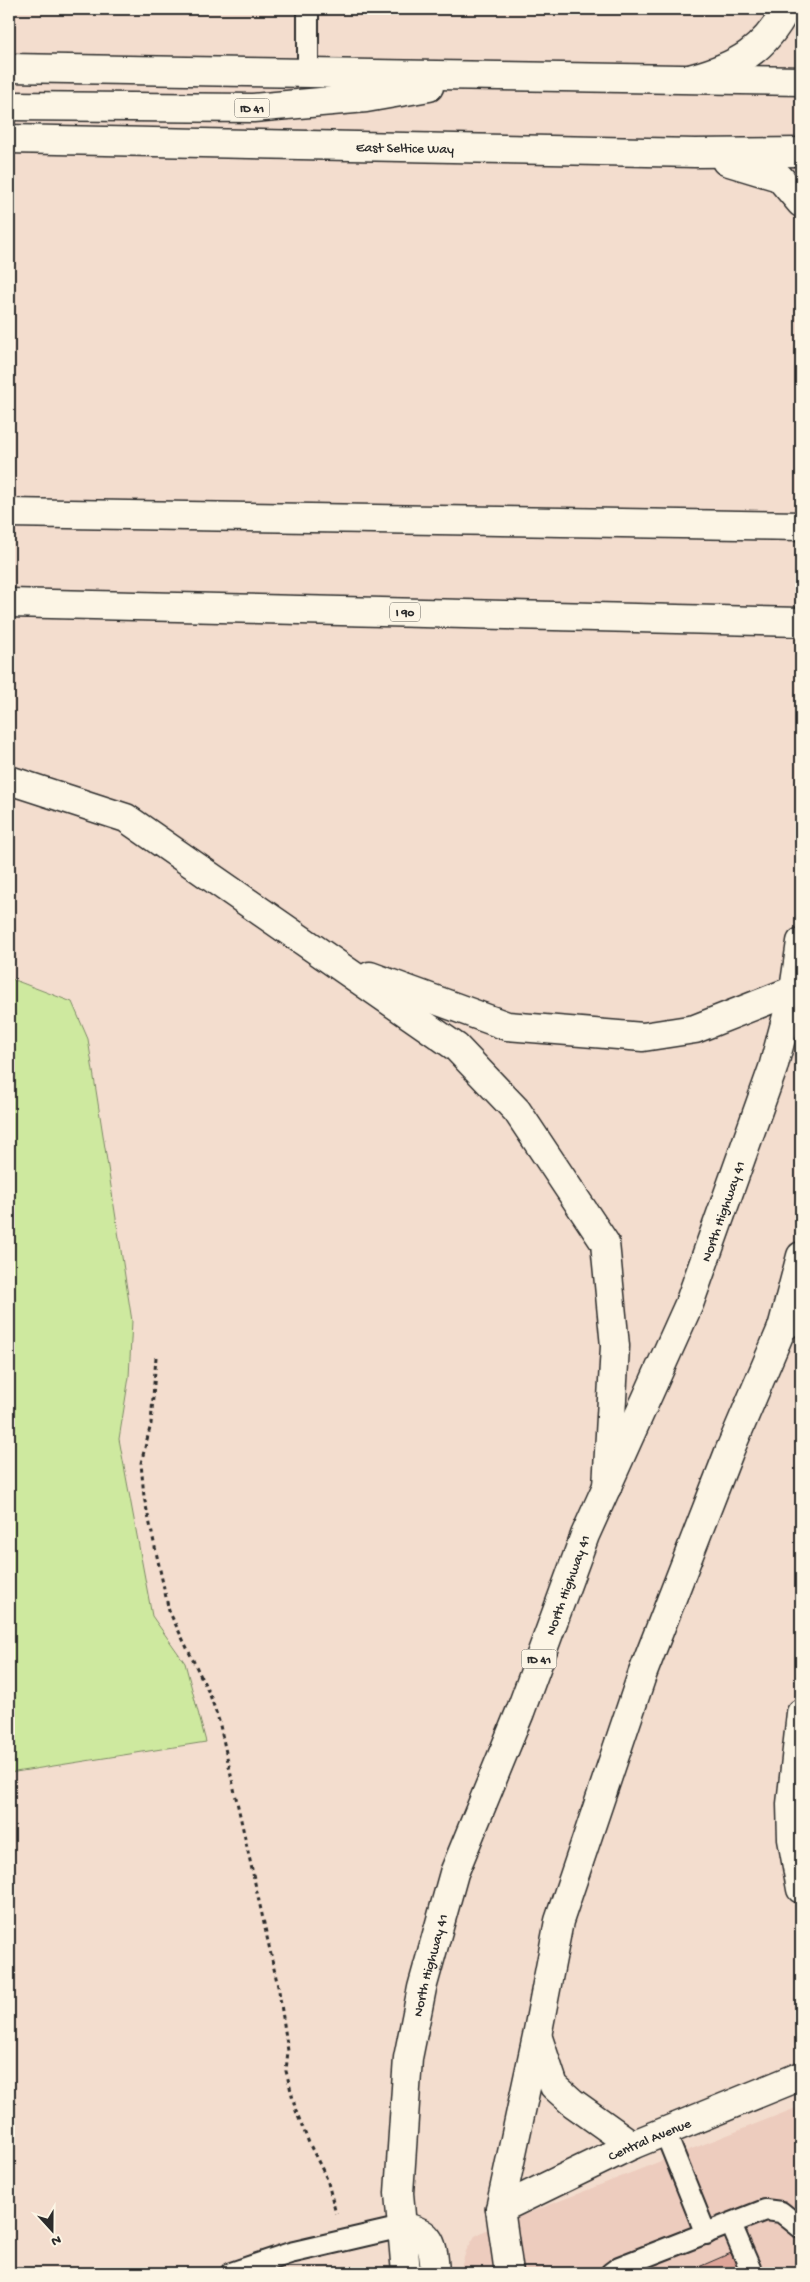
<svg xmlns="http://www.w3.org/2000/svg" width="810" height="2282" font-family="'Gochi Hand',sans-serif">
	<style>
		.built { fill: #edccbe }
		.green { fill: #cee99f; stroke: #7c8a65 }
		.building { fill: #dea599; stroke: #2b2b2b }
		.lines { fill: none; stroke-linecap: round; stroke-linejoin: round }
		.lane-casing { stroke: #2b2b2b; stroke-width: 24 }
		.street-casing { stroke: #2b2b2b; stroke-width: 31 }
		.secondary-casing { stroke: #2b2b2b; stroke-width: 31 }
		.primary-casing { stroke: #2b2b2b; stroke-width: 31 }
		.highway-casing { stroke: #2b2b2b; stroke-width: 31 }
		.path { stroke: #2b2b2b; stroke-width: 3; stroke-dasharray: 4 4; stroke-linecap: butt }
		.lane { stroke: #fcf5e5; stroke-width: 20 }
		.street { stroke: #fcf5e5; stroke-width: 28 }
		.secondary { stroke: #fcf5e5; stroke-width: 28 }
		.primary { stroke: #fcf5e5; stroke-width: 28 }
		.highway { stroke: #fcf5e5; stroke-width: 28 }
		.labels { text-anchor: middle; stroke-width: 5; stroke-linejoin: round; paint-order: stroke }
		.shield { fill: #fcf5e5; stroke: #6a6863; stroke-width: 1 }
		.shield-label { font-size: 12px; font-weight: bold; fill: #2b2b2b }
		.street-label { font-size: 14px; fill: #2b2b2b; stroke: #fcf5e5 }
	</style>
	<rect width="100%" height="100%" fill="#f3ddce"/>
	<filter id="ink" filterUnits="userSpaceOnUse"><feTurbulence type="fractalNoise" baseFrequency=".02" numOctaves="2"/><feDisplacementMap in="SourceGraphic" scale="10" xChannelSelector="R" yChannelSelector="G"/><feConvolveMatrix kernelMatrix="1 2 1 2 8 2 1 2 1" color-interpolation-filters="sRGB"/></filter>
	<g filter="url(#ink)">
		<polygon class="built" points="801,2106 801,2273 463,2273 461,2268 466,2251 475,2236 488,2229"/>
		<polygon class="green" points="9,978 72,1002 88,1039 132,1321 129,1377 119,1439 152,1616 185,1663 206,1742 9,1773"/>
		<polygon class="building" points="731,2253 740,2273 685,2273"/>
		<g class="lines">
			<g class="lane-casing">
				<g id="lane">
					<polyline points="308,9 308,73"/>
					<polyline points="665,2132 706,2234"/>
					<polyline points="731,2224 752,2273"/>
					<polyline points="231,2273 290,2253 402,2227"/>
					<polyline points="611,2273 619,2267 765,2210 781,2212 801,2228"/>
				</g>
			</g>
			<g class="street-casing">
				<g id="street">
					<polyline points="801,1713 791,1804 792,1839 801,1889"/>
					<path id="s1" d="M500,2209L632,2145L801,2076"/>
				</g>
			</g>
			<g class="secondary-casing">
				<path id="secondary" d="M693,78C737,66 765,50 786,9"/>
			</g>
			<g class="primary-casing">
				<g id="primary">
					<polyline points="9,68 801,81"/>
					<polyline points="9,106 253,108 366,98 429,87"/>
					<path id="s2" d="M9,139L695,153L801,152"/>
					<polyline points="726,161 779,177 801,203"/>
					<polyline points="538,2038 554,2086 573,2103 632,2145"/>
					<path d="M402,2227C433,2231 433,2246 435,2273"/>
					<path id="s3" d="M406,2273L399,2193L408,2058L422,1988L454,1873L520,1712L585,1535L689,1304L773,1068L794,990L801,942"/>
					<polyline points="509,2273 500,2209 537,2036 559,1921 642,1675 729,1452 782,1328 801,1256"/>
				</g>
			</g>
			<g class="highway-casing">
				<g id="highway">
					<polyline points="9,513 801,526"/>
					<polyline points="9,603 801,622"/>
					<polyline points="9,780 126,818 456,1047 517,1111 605,1243 615,1346 607,1487"/>
					<polyline points="370,976 507,1026 643,1037 695,1029 794,990 801,990"/>
					<polyline points="782,1328 801,1314"/>
				</g>
			</g>
			<polyline class="path" points="156,1357 151,1424 141,1463 144,1497 169,1611 210,1695 219,1721 279,1991 288,2051 286,2071 296,2111 309,2143 327,2179 336,2214"/>
			<use href="#lane" class="lane"/>
			<use href="#street" class="street"/>
			<use href="#secondary" class="secondary"/>
			<use href="#primary" class="primary"/>
			<use href="#highway" class="highway"/>
		</g>
	</g>
	<g class="labels">
		<g class="shield">
			<rect x="234.5" y="98.5" width="35" height="19" rx="4"/>
			<rect x="390" y="602.5" width="30" height="19" rx="4"/>
			<rect x="521.5" y="1649.5" width="35" height="19" rx="4"/>
		</g>
		<g class="shield-label">
			<text x="252" y="112">ID 41</text>
			<text x="405" y="616">I 90</text>
			<text x="539" y="1663">ID 41</text>
		</g>
		<g class="street-label">
			<text dy="5" stroke="none"><textPath href="#s2" startOffset="396">East Seltice Way</textPath></text>
			<text dy="5" stroke="none"><textPath href="#s3" startOffset="1121">North Highway 41</textPath></text>
			<text dy="5" stroke="none"><textPath href="#s3" startOffset="716">North Highway 41</textPath></text>
			<text dy="5" stroke="none"><textPath href="#s3" startOffset="311">North Highway 41</textPath></text>
			<text dy="5" stroke="none"><textPath href="#s1" startOffset="165">Central Avenue</textPath></text>
		</g>
	</g>
	<rect width="810" height="2282" fill="none" stroke="#fcf5e5" stroke-width="30"/>
	<rect x="15" y="15" width="780" height="2252" fill="none" stroke="#2b2b2b" stroke-width="2" filter="url(#ink)"/>
	<g transform="translate(52 2230) rotate(159)" stroke="#fcf5e5" stroke-width="4" paint-order="stroke">
	<path d="M0-4L9 19L0 12L-9 19Z" fill="#2b2b2b"/>
	<text y="-8" font-size="14" font-weight="bold" text-anchor="middle" fill="#2b2b2b">N</text>
	</g>
</svg>
